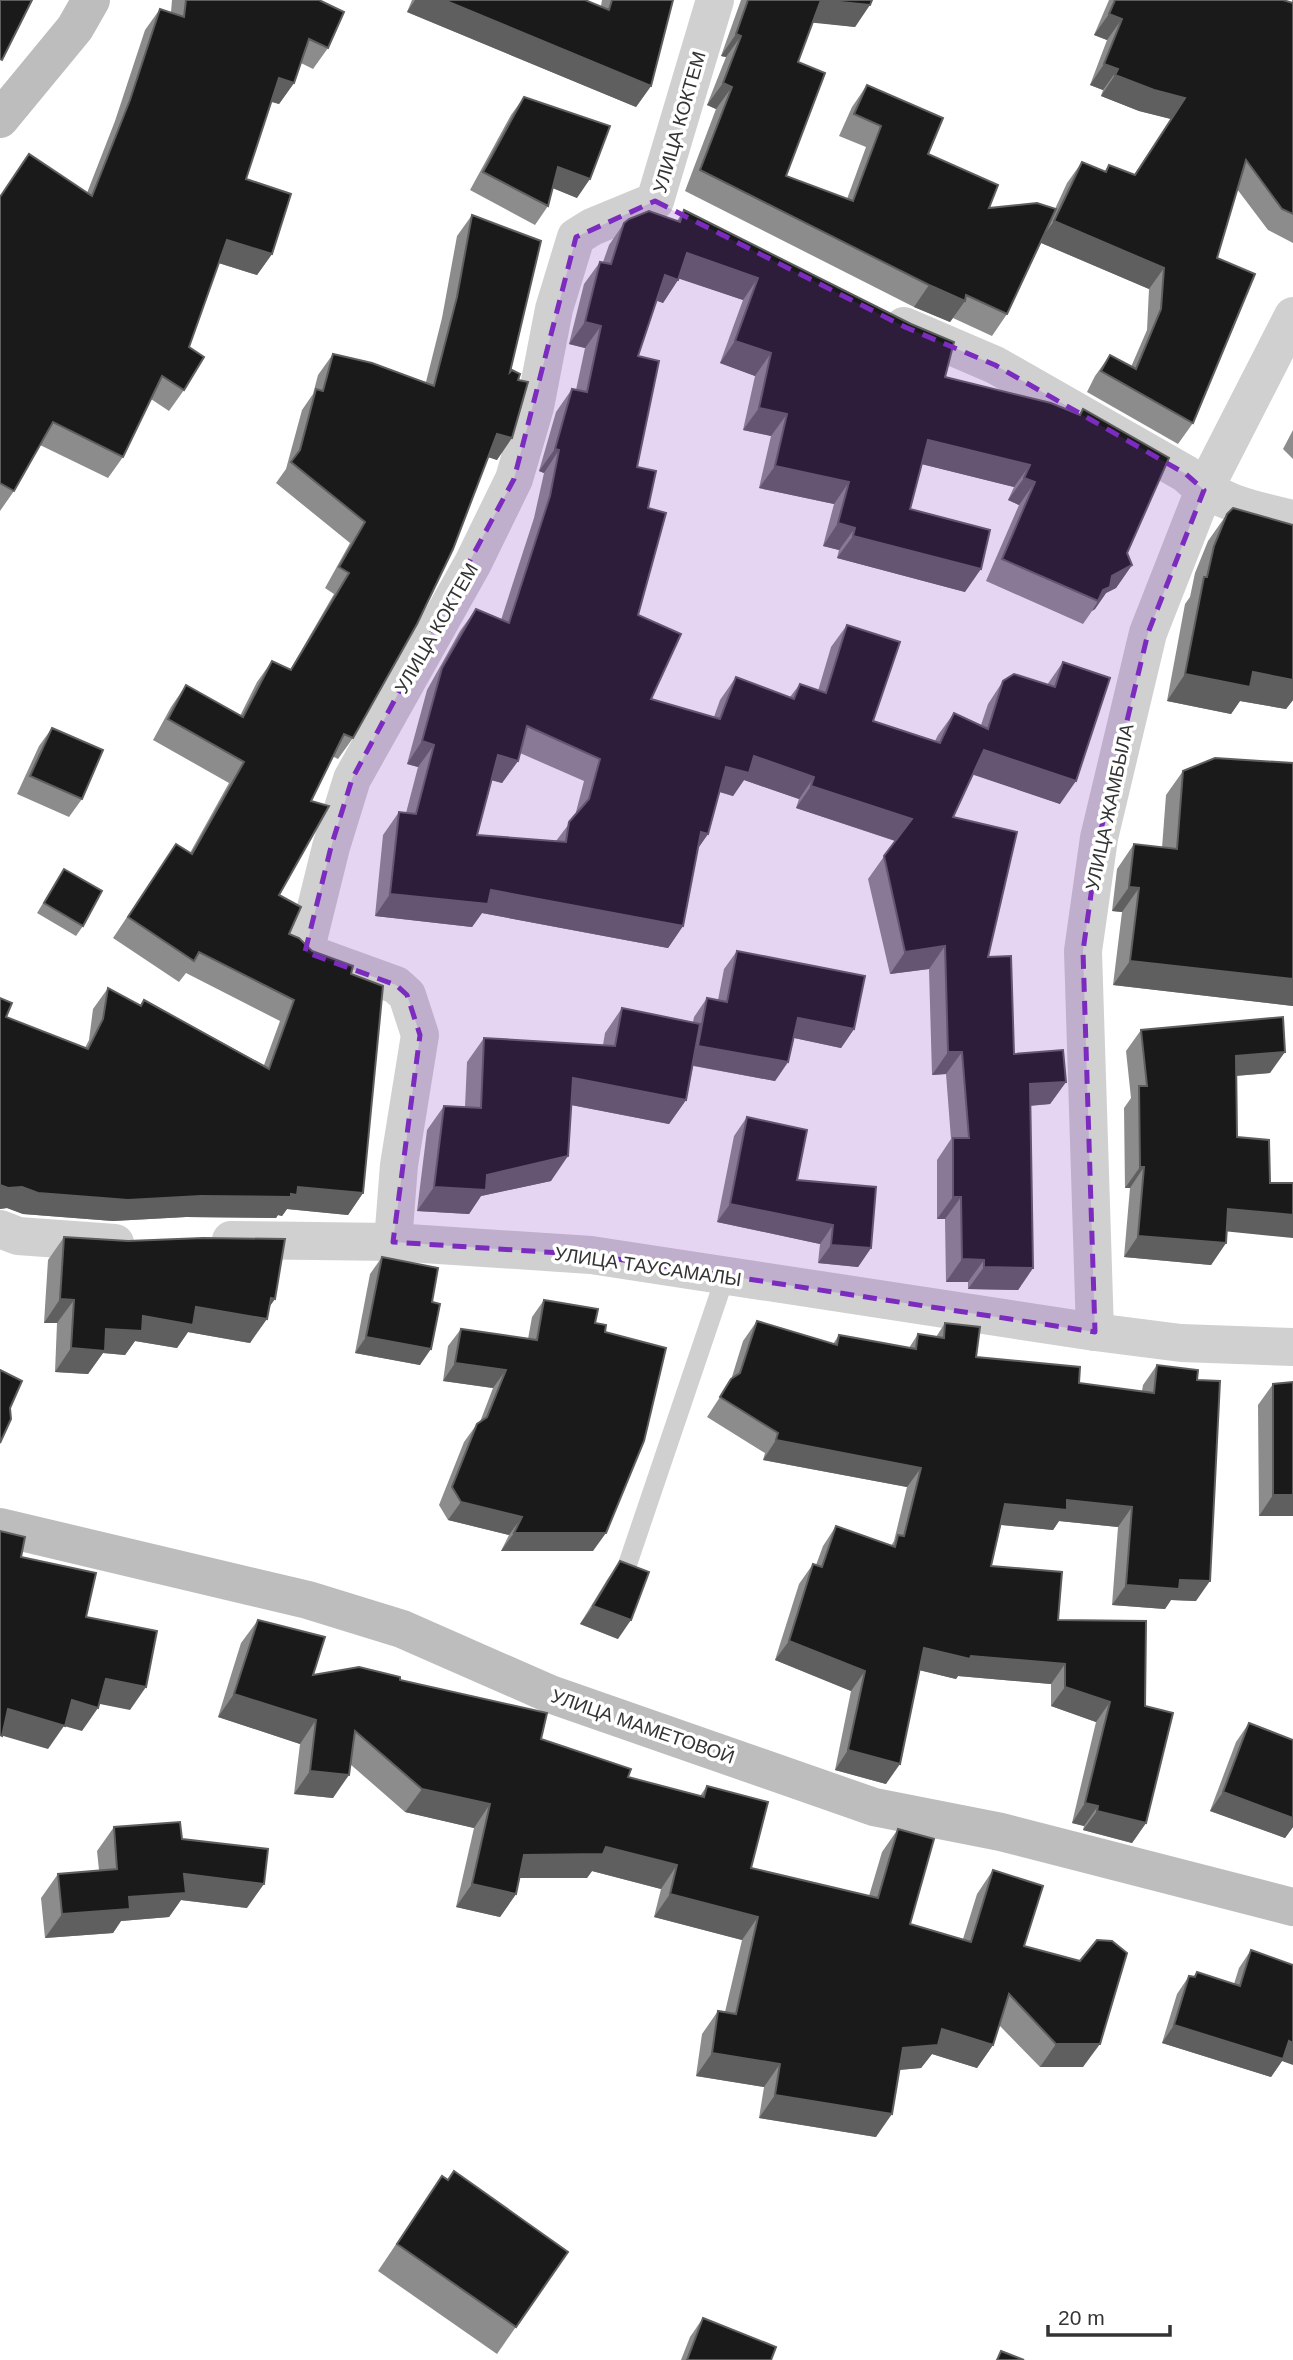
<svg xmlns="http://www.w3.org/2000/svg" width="1293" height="2360" font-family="Arial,sans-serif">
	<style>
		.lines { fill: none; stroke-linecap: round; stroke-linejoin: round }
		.lane { stroke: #d0d0d0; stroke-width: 19 }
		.street { stroke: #d0d0d0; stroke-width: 38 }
		.secondary { stroke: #bdbdbd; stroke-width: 38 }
		.wall { fill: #8c8c8c; fill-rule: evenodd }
		.shaded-wall { fill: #5f5f5f }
		.building { fill: #1a1a1a; stroke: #5f5f5f; stroke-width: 2; fill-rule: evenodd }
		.marked { fill: #7b2cbf; fill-opacity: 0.2; stroke: #7b2cbf; stroke-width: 5; stroke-dasharray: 14 9; stroke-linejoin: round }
		.labels { text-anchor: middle; stroke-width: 7; stroke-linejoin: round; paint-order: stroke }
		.street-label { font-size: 19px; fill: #333; stroke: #fff }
	</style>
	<rect width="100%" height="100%" fill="#fff"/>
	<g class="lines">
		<polyline class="lane" points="628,1563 725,1277"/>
		<g class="street">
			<path d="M904,326L995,365L1186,474C1217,503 1253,510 1293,519"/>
			<polyline points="0,1229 18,1236 115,1243"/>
			<polyline points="231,1240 393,1242 591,1255 1095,1332 1181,1343 1293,1347"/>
			<polyline points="393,1242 399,1165 420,1035 407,995 396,985 305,952 331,847 352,779 473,563 514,479 535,407 554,309 576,237 592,227 655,201 715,0"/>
			<polyline points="1095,1332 1083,951 1099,838 1148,633 1204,490 1293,316"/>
		</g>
		<g class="secondary">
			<polyline points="0,119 75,28 91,0"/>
			<polyline points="0,1527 308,1600 402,1629 550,1694 874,1807 1001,1832 1293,1907"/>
		</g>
	</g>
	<g class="wall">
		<polygon points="172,0 319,0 328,48 313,69 301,63 294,83 279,104 271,102 246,179 272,254 257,275 219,263 189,347 184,390 169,411 151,399 123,457 108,478 40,445 14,491 0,511 0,196 87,193 115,121 145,30 160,9 171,12"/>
		<polygon points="412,0 585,0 601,6 602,0 673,0 651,86 636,107 407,12"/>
		<polygon points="741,0 872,0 855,27 813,22 798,62 786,176 847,199 866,147 839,136 852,107 867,85 928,154 989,208 1055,209 1067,183 1082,162 1105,171 1109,165 1134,175 1171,119 1139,111 1101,96 1103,90 1090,85 1107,40 1094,35 1109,0 1283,0 1292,3 1292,0 1293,0 1293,243 1268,230 1237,189 1217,258 1193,423 1178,444 1087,392 1095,376 1110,355 1131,367 1147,330 1149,289 1041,243 1007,314 992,336 953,318 950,322 914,307 685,191 716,109 707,105 726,57 721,56"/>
		<polygon points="524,97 577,198 553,188 548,206 535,225 470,190 511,115"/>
		<path d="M684,210L945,377L1079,415L1083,409L1127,553L1132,565L1116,588L1106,593L1095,609L1092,611L1083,624L986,581L1019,505L1008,500L1014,487L922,464L910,509L965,592L837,558L839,550L823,546L834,504L759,488L771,436L743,430L755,376L720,363L743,300L679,278L663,303L656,300L638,356L637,467L648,508L638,615L651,699L714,717L720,700L736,677L790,697L800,684L818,691L831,647L847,625L873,721L935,741L938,735L954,713L981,725L988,704L1003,681L1047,685L1063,662L1060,804L973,774L953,817L988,957L1014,1054L1066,1082L1050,1104L1030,1106L1033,1268L1018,1290L968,1289V1282H946L945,1219H937V1160L951,1139L946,1074L932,1075L929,969L890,974L868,879L895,841L796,808L799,799L744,780L733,796L719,792L708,834L698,848L683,926L668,948L482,913L472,927L375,916L383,835L399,812L406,813L418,767L407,764L427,690L460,631L476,609L501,620L534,518L544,473L539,471L556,412L572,389L576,390L585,348L569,344L584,284L600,262H603L609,245L624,223L677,221ZM520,753L584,781L575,816L556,841L477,835L492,780L502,783L518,761Z"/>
		<polygon points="472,215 510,372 518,380 497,460 488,457 353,738 338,759 332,756 311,801 279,895 289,934 312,951 351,974 363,1193 348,1215 287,1209 282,1216 278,1215 276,1218 186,1217 113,1221 23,1214 7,1208 0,1209 0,998 6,1017 85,1048 89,1040 93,1009 108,988 140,1005 144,1000 264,1065 280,1021 186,973 179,982 113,938 176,844 190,853 229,783 153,740 171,707 186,685 240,716 257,682 272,661 290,670 334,594 325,588 350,543 276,483 286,469 302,410 313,394 318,375 333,354 426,382 442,318 457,236"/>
		<polygon points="1293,430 1293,459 1283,449"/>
		<polygon points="1227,514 1293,525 1293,700 1286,709 1240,701 1231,714 1167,701 1185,604 1190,597 1195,573 1208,541"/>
		<polygon points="52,728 82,799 69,817 17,794 39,746"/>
		<polygon points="1293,763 1293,1006 1113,985 1122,912 1112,911 1117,869 1134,844 1162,848 1166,795 1183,771"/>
		<polygon points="64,869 83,926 76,936 37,913"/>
		<polygon points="737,951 854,1029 841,1048 794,1038 788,1062 775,1081 693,1066 686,1100 669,1124 571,1105 551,1181 481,1196 469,1214 417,1211 427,1130 444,1106 465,1107 467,1062 484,1038 603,1045 605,1033 622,1008 693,1022 694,1017 707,998 718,1000 724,969"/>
		<polygon points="1141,1030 1270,1073 1236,1076 1226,1243 1211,1265 1124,1257 1130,1188 1125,1188 1124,1108 1131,1098 1126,1051"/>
		<polygon points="747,1117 797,1180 871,1248 858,1267 818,1263 820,1244 717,1222 734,1136"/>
		<polygon points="64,1237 275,1299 269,1307 250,1343 188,1332 177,1348 135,1341 125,1355 103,1353 88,1374 55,1372 57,1323 44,1323 48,1260"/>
		<polygon points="382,1257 432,1302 420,1365 355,1353 370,1274"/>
		<polygon points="544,1300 595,1323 605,1332 593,1551 501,1551 509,1535 448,1520 439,1505 464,1442 477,1424 480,1422 493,1388 443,1381 448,1346 461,1329 528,1339 532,1317"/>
		<polygon points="757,1321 833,1344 839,1335 909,1348 918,1334 936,1337 945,1323 976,1357 1079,1383 1142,1391 1143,1385 1157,1365 1197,1380 1196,1601 1171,1600 1165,1609 1112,1605 1118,1527 1059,1521 1053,1530 1001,1525 991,1566 1058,1620 1146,1621 1146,1823 1132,1843 1083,1830 1084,1826 1072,1823 1096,1722 1051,1706 1051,1684 958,1676 956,1679 920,1670 886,1784 835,1770 851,1691 775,1660 799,1584 813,1564 816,1565 823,1546 836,1526 891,1546 894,1541 907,1487 763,1460 765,1453 707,1417 731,1380 743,1341"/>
		<polygon points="1293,1382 1293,1516 1259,1516 1258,1405 1273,1384"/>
		<polygon points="620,1561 618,1639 580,1624 607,1580"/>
		<polygon points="258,1620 313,1675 400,1680 541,1739 628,1777 700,1796 707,1786 751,1868 869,1896 882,1852 898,1829 910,1924 963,1939 977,1894 993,1870 1024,1946 1083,2067 1040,2067 999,2025 993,2045 977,2068 932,2054 921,2068 899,2070 876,2137 759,2118 764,2087 696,2076 702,2034 718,2011 725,2012 742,1940 654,1917 661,1889 592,1871 587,1878 519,1878 516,1894 500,1917 456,1907 474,1828 405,1812 350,1764 333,1798 294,1794 300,1744 218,1717 241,1643"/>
		<polygon points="1249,1723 1293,1740 1293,1827 1285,1838 1210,1811 1236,1742"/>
		<polygon points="114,1827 182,1839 247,1908 181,1900 169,1917 121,1921 113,1933 45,1938 41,1898 58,1874 99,1870 97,1851"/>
		<polygon points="1251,1950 1282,2061 1271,2077 1162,2043 1177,1994 1189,1976 1193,1977 1197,1972 1234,1984 1239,1968"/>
		<polygon points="442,2176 568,2252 497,2354 378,2271"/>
		<polygon points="703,2318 771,2360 681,2360 690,2337"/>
	</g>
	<g class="shaded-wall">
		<polygon points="415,0 444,0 651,86 636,107 407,12"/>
		<polygon points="821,0 870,5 855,27 806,22"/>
		<polygon points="1109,14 1122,19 1107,40 1094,35"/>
		<polygon points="736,34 741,36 726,57 721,56"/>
		<polygon points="1104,64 1118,69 1103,90 1090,85"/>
		<polygon points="1115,75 1185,98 1171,119 1139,111 1101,96"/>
		<polygon points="279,78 294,83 279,104 264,99"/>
		<polygon points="723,83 732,87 716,109 707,105"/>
		<polygon points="558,167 590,179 577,198 545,185"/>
		<polygon points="1054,221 1164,268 1149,289 1039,242"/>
		<polygon points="227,240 272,254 257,275 212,261"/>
		<polygon points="687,253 758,278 743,300 671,276"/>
		<polygon points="665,275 678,280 663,303 649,298"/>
		<polygon points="929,285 965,301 950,322 914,307"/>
		<polygon points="585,322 601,326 585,348 569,344"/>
		<polygon points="735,341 771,353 755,376 720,363"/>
		<polygon points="759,408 787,414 771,436 743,430"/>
		<polygon points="497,434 512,438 497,460 482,455"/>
		<polygon points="928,440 1030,465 1014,487 913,462"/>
		<polygon points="555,449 559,450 544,473 539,471"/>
		<polygon points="775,466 849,482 834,504 759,488"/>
		<polygon points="1024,478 1035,482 1019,505 1008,500"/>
		<polygon points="838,523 855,528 839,550 823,546"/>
		<polygon points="853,536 981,569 965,592 837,558"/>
		<polygon points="1132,565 1116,588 1106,593 1095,609 1092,611 1098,601 1096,600 1112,576"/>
		<polygon points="1253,672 1293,680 1293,700 1286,709 1240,701 1231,714 1167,701 1185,674"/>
		<polygon points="422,741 434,745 418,767 407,764"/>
		<polygon points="984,750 1076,781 1060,804 968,773"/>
		<polygon points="498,755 518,761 502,783 483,778"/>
		<polygon points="754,756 814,777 799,799 744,780 733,796 711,789 726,767"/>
		<polygon points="811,786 912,819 896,841 796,808"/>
		<polygon points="701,832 708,834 692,857"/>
		<polygon points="1129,887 1139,888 1122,912 1112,911"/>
		<polygon points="491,890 683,926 668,948 482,913 472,927 375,916 390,894"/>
		<polygon points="945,946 929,969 890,974 905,952"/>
		<polygon points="1130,961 1293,979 1293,1006 1113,985"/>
		<polygon points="798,1018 854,1029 841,1048 785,1036"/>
		<polygon points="698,1046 788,1062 775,1081 685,1064"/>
		<polygon points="948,1052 962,1052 946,1074 932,1075"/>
		<polygon points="1285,1052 1270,1073 1221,1077 1236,1056"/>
		<polygon points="573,1078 686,1100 669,1124 556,1102"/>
		<polygon points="1066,1082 1050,1104 1014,1107 1030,1084"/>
		<polygon points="568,1156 551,1181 481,1196 469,1214 417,1211 434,1187"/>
		<polygon points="1140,1167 1144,1167 1130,1188 1125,1188"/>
		<polygon points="0,1185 298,1187 363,1193 348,1215 287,1209 282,1216 278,1215 276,1218 186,1217 113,1221 23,1214 7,1208 0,1209"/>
		<polygon points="953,1197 961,1197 945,1219 937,1219"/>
		<polygon points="730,1204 833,1225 820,1244 717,1222"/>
		<polygon points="1228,1209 1293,1215 1293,1238 1213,1230"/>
		<polygon points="1138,1236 1226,1243 1211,1265 1124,1257"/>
		<polygon points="831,1245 871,1248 858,1267 818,1263"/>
		<polygon points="962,1259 984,1260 968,1282 946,1282"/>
		<polygon points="984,1267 1033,1268 1018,1290 968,1289"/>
		<polygon points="271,1298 275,1299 261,1318 267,1319 250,1343 188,1332 177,1348 135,1341 125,1355 103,1353 88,1374 55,1372 71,1348 106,1329 143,1316 196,1307"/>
		<polygon points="60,1299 74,1300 57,1323 44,1323"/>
		<polygon points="366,1337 431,1349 420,1365 355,1353"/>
		<polygon points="455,1363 506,1370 493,1388 443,1381"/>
		<polygon points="776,1440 921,1468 907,1487 763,1460"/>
		<polygon points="1273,1495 1293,1495 1293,1516 1259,1516"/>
		<polygon points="1067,1500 1132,1507 1118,1527 1059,1521 1053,1530 992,1524 1005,1504"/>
		<polygon points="461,1502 522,1517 509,1535 448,1520"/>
		<polygon points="514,1533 606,1533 593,1551 501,1551"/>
		<polygon points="1180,1580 1210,1581 1196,1601 1171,1600 1165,1609 1112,1605 1126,1585"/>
		<polygon points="593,1606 631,1620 618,1639 580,1624"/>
		<polygon points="789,1641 865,1671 851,1691 775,1660"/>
		<polygon points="924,1648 1065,1664 1051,1684 958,1676 956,1679 910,1668"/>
		<polygon points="106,1679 146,1687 130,1710 90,1702"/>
		<polygon points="1065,1687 1110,1702 1096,1722 1051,1706"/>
		<polygon points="234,1694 316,1720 300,1744 218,1717"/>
		<polygon points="72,1700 98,1708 82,1731 64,1726 48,1749 0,1735 8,1709"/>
		<polygon points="848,1750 900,1764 886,1784 835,1770"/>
		<polygon points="310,1771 349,1775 333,1798 294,1794"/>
		<polygon points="422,1789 490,1804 474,1828 405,1812"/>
		<polygon points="1223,1792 1293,1818 1293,1827 1285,1838 1210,1811"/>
		<polygon points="1085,1803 1098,1806 1084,1826 1072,1823"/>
		<polygon points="1097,1811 1146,1823 1132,1843 1083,1830"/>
		<polygon points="606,1847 677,1865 661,1889 592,1871 587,1878 508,1878 524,1855"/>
		<polygon points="184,1874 264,1884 247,1908 181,1900 169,1917 121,1921 113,1933 45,1938 62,1914 129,1897"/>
		<polygon points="472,1884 516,1894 500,1917 456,1907"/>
		<polygon points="670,1894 758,1917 742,1940 654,1917"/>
		<polygon points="1174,2025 1289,2041 1293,2043 1293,2065 1282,2061 1271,2077 1162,2043"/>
		<polygon points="942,2029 993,2045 977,2068 932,2054 921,2068 886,2071 903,2048"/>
		<polygon points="1056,2044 1100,2044 1083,2067 1040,2067"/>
		<polygon points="712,2053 780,2064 764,2087 696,2076"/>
		<polygon points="775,2095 892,2114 876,2137 759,2118"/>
	</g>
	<g class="building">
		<polygon points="0,0 32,0 2,60 0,59"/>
		<polygon points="186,0 319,0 344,12 328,48 309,39 294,83 279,78 246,179 291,194 272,254 227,240 189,347 204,357 184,390 162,376 123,457 53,422 14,491 0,483 0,197 29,154 92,196 130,100 160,9 184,17"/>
		<polygon points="444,0 585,0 609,10 612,0 673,0 651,86"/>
		<polygon points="748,0 821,0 798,62 825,73 786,176 853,201 881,126 854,114 867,85 943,118 928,154 998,185 989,208 1037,203 1056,209 1007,314 966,295 965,301 929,285 700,170 732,87 723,83 741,36 736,34"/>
		<polygon points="821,0 872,0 870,5"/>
		<polygon points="1115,0 1283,0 1293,3 1293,214 1282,209 1246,160 1217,258 1255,274 1193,423 1101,371 1110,355 1136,369 1161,309 1164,268 1054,221 1082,162 1106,172 1109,165 1135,175 1185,98 1154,90 1115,75 1118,69 1104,64 1122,19 1109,14"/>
		<polygon points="524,97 610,126 590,179 558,167 548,206 483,172"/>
		<path d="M684,210L911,324L954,342L945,377L1051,403L1080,415L1083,409L1169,458L1127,553L1132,565L1112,576L1110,587L1103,590L1098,601L1002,559L1035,482L1024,478L1030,465L928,440L910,509L990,530L981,569L853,536L855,528L838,523L849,482L775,466L787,414L759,408L771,353L735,341L758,278L687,253L678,280L665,275L638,356L659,361L637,467L656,471L648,508L666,513L638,615L681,634L651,699L720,719L736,677L794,699L800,684L826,693L847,625L900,642L873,721L940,743L954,713L988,729L1003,681L1014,674L1055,687L1063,662L1110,678L1076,781L984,750L953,817L1017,832L988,957L1011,956L1014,1054L1063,1050L1066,1082L1030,1084L1033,1268L984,1267V1260L962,1259L961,1197H953V1138H969L962,1052H948L945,946L905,952L884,856L912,819L811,786L814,777L754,756L749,773L726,767L708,834L701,832L683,926L491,890L488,904L390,894L399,812L416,814L434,745L422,741L442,668L476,609L509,623L550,496L559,450L555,449L572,389L587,392L601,326L585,322L600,262L611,264L624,223L629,219L649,211L680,222ZM527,726L600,759L589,799L569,822L566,842L477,835L498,755L518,761Z"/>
		<polygon points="472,215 541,241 510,372 512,370 520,374 518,380 528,382 512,438 497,434 453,549 417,624 353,738 344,734 311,801 329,806 279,895 301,907 289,934 299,938 312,951 353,966 351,974 383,986 363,1193 298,1187 297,1195 291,1194 291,1197 201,1196 128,1200 38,1193 22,1187 8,1188 0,1185 0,998 12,1003 6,1017 88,1049 103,1019 108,988 141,1006 144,1000 269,1069 294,1000 199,952 194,961 128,917 176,844 192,854 244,762 168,719 186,685 243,717 272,661 291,670 349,573 339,567 365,522 291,462 300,450 316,389 323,391 333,354 372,363 434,386 457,297"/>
		<polygon points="1233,508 1293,525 1293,680 1253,672 1250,687 1185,674 1204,577 1207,577 1214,546 1227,514"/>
		<polygon points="52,728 103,750 82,799 30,776"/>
		<polygon points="1215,758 1293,763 1293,979 1130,961 1139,888 1129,887 1134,844 1177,849 1183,771"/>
		<polygon points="64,869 102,891 83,926 44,903"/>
		<polygon points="737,951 865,976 854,1029 798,1018 788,1062 698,1046 707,998 727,1002"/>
		<polygon points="622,1008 700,1024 686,1100 573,1078 568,1156 487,1175 486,1190 434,1187 444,1106 481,1108 484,1038 615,1046"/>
		<polygon points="1283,1017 1285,1052 1236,1056 1237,1137 1269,1140 1270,1183 1293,1183 1293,1215 1228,1209 1226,1243 1138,1236 1144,1167 1140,1167 1139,1086 1147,1086 1141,1030"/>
		<polygon points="747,1117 807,1130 797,1180 876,1187 871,1248 831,1245 833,1225 730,1204"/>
		<polygon points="64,1237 128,1241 203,1238 285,1239 275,1299 271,1298 267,1319 196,1307 193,1325 143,1316 142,1331 106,1329 105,1351 71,1348 74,1300 60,1299"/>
		<polygon points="382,1257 438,1268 432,1302 440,1304 431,1349 366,1337"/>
		<polygon points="544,1300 598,1309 595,1323 606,1325 605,1332 666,1348 644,1441 606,1533 514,1533 522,1517 461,1502 452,1487 477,1424 487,1417 506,1370 455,1363 461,1329 537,1340"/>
		<polygon points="757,1321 837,1345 839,1335 916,1349 918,1334 944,1338 945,1323 980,1327 976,1357 1080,1367 1079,1383 1154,1393 1157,1365 1198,1370 1197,1380 1220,1381 1210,1581 1180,1580 1179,1589 1126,1585 1132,1507 1067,1500 1067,1510 1005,1504 991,1566 1062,1572 1058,1620 1146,1621 1145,1706 1173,1713 1146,1823 1097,1811 1098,1806 1085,1803 1110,1702 1065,1687 1065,1664 971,1656 970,1659 924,1648 900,1764 848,1750 865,1671 789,1641 813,1564 822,1567 836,1526 895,1547 898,1535 904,1536 921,1468 776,1440 778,1433 720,1397 731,1379 740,1373"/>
		<polygon points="0,1370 22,1381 10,1408 11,1419 0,1443"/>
		<polygon points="1293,1382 1293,1495 1273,1495 1273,1384"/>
		<polygon points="0,1531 25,1537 21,1557 96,1573 86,1617 157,1631 146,1687 106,1679 98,1708 72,1700 65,1726 8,1709 2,1736 0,1735"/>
		<polygon points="620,1561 649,1572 631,1620 593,1606"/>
		<polygon points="258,1620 325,1637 313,1675 359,1667 400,1677 400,1680 547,1713 541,1739 631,1769 628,1777 704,1797 707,1786 768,1802 751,1868 878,1898 898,1829 934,1839 910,1924 971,1942 993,1870 1043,1886 1024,1946 1080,1961 1097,1940 1112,1941 1127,1953 1100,2044 1056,2044 1009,1994 993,2045 942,2029 938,2045 903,2048 892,2114 775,2095 780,2064 712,2053 718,2011 736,2014 758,1917 670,1894 677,1865 606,1847 603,1854 524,1855 516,1894 472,1884 490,1804 422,1789 355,1731 349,1775 310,1771 316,1720 234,1694"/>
		<polygon points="1249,1723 1293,1740 1293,1818 1223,1792"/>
		<polygon points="180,1822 182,1839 268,1849 264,1884 184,1874 186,1893 129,1897 130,1909 62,1914 58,1874 117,1869 114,1827"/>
		<polygon points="1251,1950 1293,1965 1293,2043 1289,2041 1283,2059 1174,2025 1189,1976 1195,1977 1197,1972 1240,1986"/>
		<polygon points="454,2171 568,2252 516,2327 397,2244 442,2176 448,2180"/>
		<polygon points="703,2318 776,2347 771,2360 687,2360"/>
		<polygon points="1001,2351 1024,2360 997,2360"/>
	</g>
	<path class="marked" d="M655,201L905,327L995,365L1186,474L1204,490L1148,633L1099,838L1083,951L1095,1332L591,1255L393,1242L420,1035L407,995L396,985L305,952L331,847L352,779L514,479L576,237Z"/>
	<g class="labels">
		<g class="street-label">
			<text transform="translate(679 122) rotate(-74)" y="7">УЛИЦА КОКТЕМ</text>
			<text transform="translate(436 628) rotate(-60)" y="7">УЛИЦА КОКТЕМ</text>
			<text transform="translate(1109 807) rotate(-78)" y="7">УЛИЦА ЖАМБЫЛА</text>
			<text transform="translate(648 1266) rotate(8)" y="7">УЛИЦА ТАУСАМАЛЫ</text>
			<text transform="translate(643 1726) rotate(19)" y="7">УЛИЦА МАМЕТОВОЙ</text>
		</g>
	</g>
	<path d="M1048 2325v10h122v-10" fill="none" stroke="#333333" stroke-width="3.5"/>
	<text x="1058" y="2325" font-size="21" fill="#333333" stroke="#ffffff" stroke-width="5" paint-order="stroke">20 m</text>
</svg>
